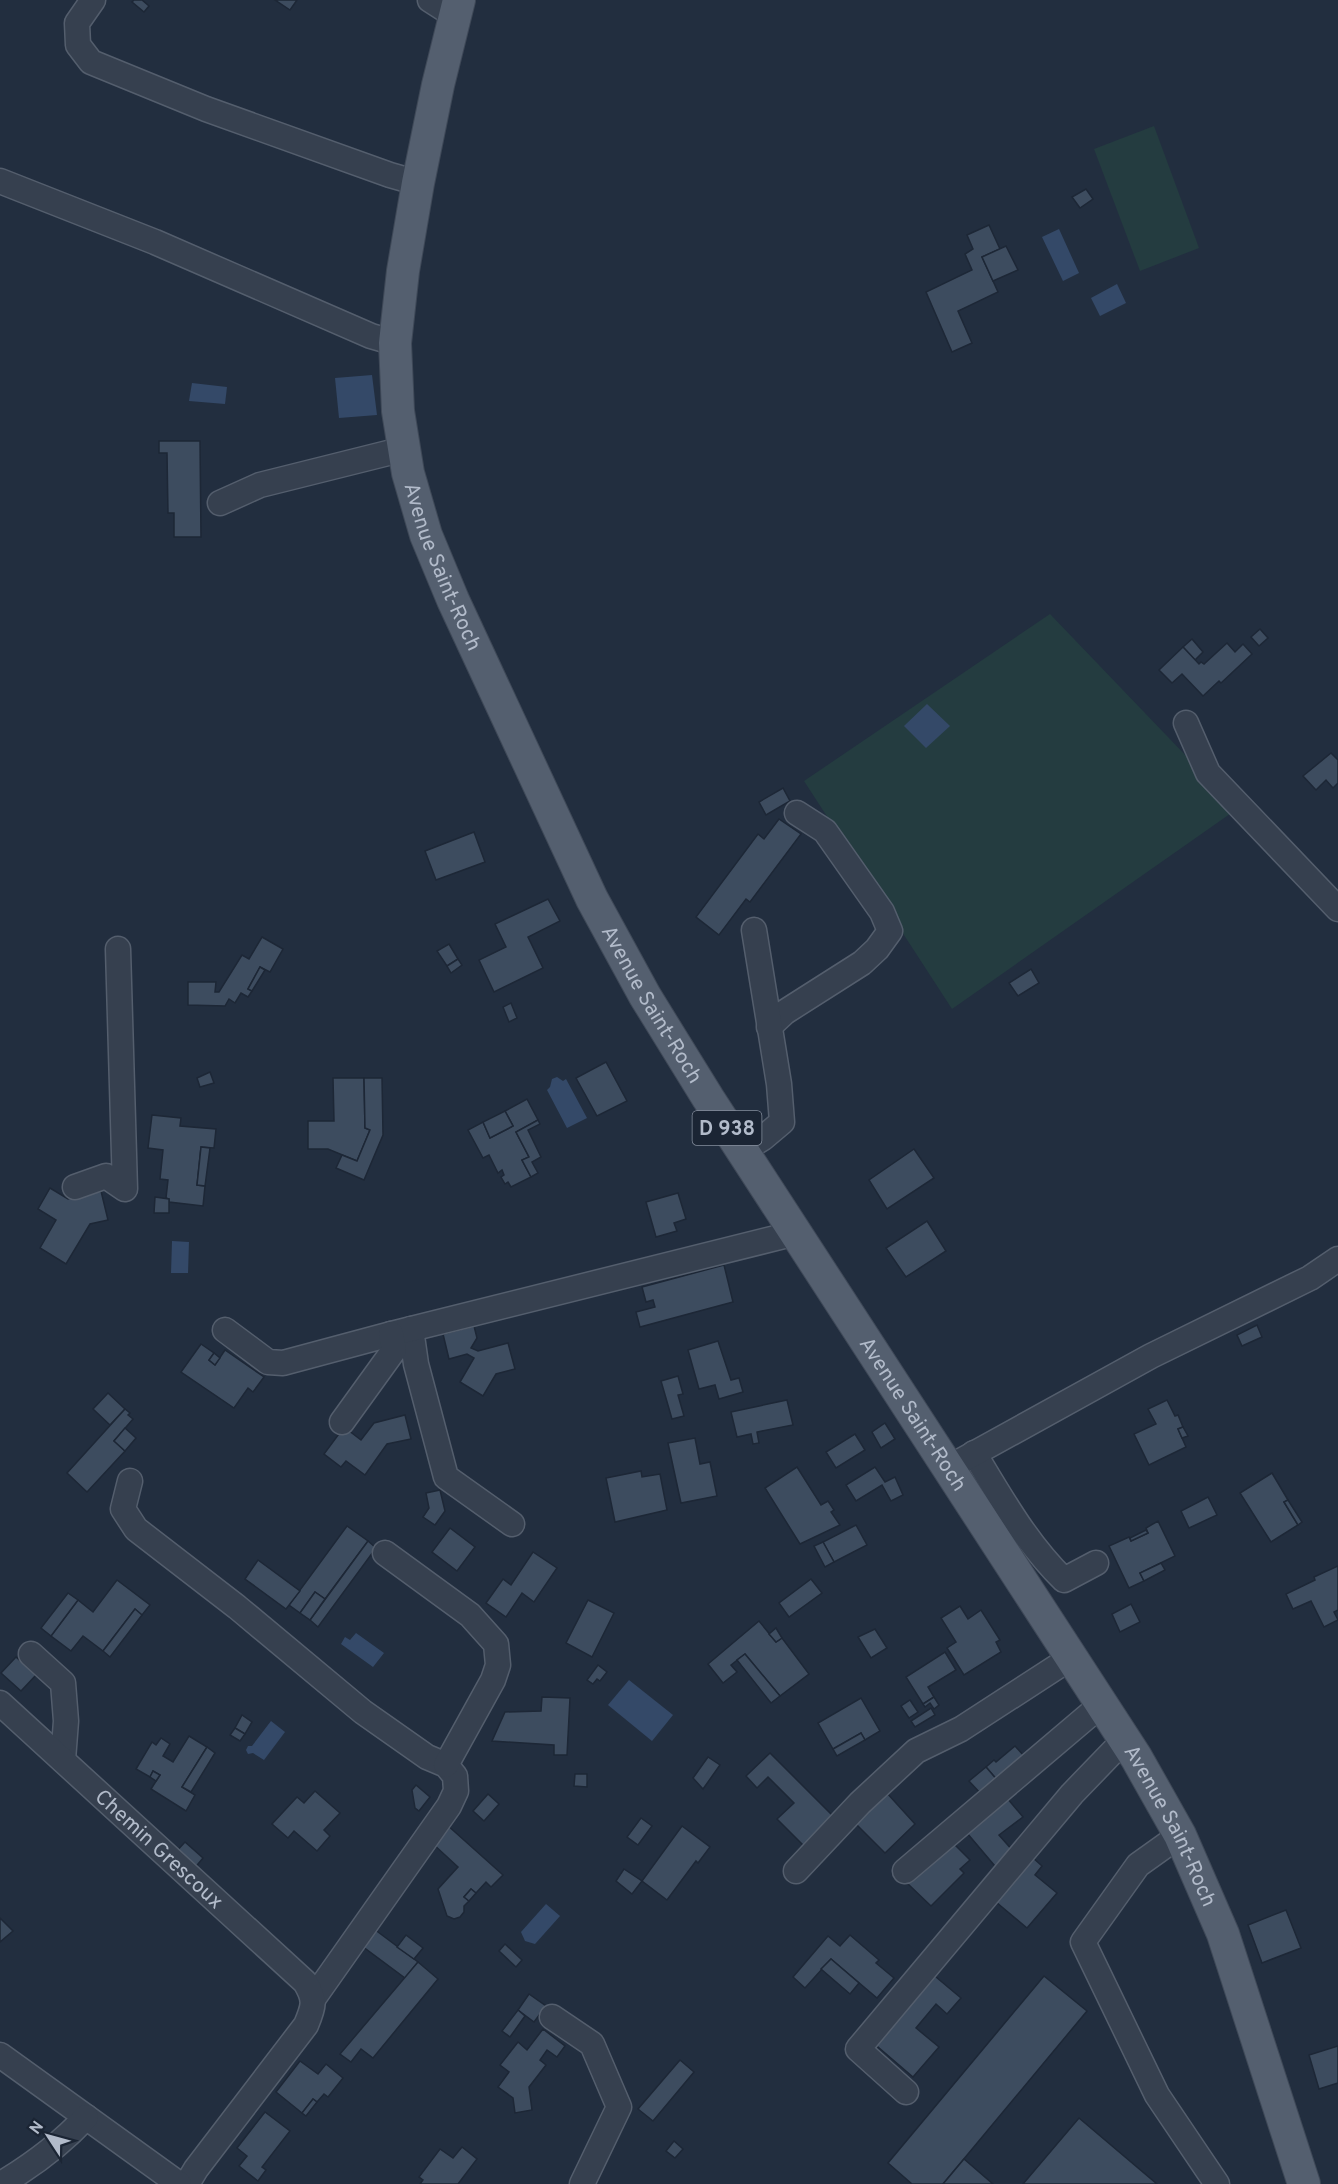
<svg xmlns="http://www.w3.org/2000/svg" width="1338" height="2184" font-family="Overpass,sans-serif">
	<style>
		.green { fill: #243c40 }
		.water { fill: #344968 }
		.building { fill: #3d4c5f; stroke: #1d2736; stroke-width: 1.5 }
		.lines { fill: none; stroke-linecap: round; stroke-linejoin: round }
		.minor-casing { stroke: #545e6d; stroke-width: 27 }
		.major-casing { stroke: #3f4958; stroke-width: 34 }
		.minor { stroke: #36404f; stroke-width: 24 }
		.major { stroke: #545f6f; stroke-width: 32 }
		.labels { text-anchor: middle; stroke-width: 5; stroke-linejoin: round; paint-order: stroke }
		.shield { fill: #1b2534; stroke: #858e9d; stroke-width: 1.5 }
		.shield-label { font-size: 20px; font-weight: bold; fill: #b2bbca }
		.street-label { font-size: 21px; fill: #b2bbca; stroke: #1b2534 }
	</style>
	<rect width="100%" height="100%" fill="#222e3f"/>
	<g class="green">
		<polygon points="1154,126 1199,248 1140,271 1094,149"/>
		<polygon points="1050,614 1237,809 952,1009 804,781"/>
	</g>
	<g class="water">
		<polygon points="1059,229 1079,273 1063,281 1042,237"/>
		<polygon points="1117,284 1126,303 1100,316 1091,298"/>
		<polygon points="372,375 377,415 339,418 335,378"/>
		<polygon points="192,383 227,387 225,404 189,401"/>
		<polygon points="927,704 950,726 926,748 904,726"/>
		<polygon points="557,1077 563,1081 566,1079 587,1118 567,1128 547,1090 550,1087 552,1079"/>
		<polygon points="172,1241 189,1242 188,1273 171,1273"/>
		<polygon points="356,1633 384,1653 373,1667 341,1644 345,1637 350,1640"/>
		<polygon points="629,1680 673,1715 652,1741 608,1705"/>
		<polygon points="271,1721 285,1732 264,1760 253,1753 248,1754 246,1750 248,1746 252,1746"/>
		<polygon points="546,1904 560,1916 535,1944 525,1941 521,1932"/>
	</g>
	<g class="building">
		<polygon points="134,0 142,0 149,6 144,12 132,2"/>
		<polygon points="275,0 297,0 290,10"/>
		<polygon points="1086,189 1093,199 1080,208 1072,197"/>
		<polygon points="989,225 1000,249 982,257 998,292 958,311 972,343 952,352 926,292 972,270 965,254 973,249 967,235"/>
		<polygon points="1006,246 1018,270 993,281 982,257"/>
		<polygon points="159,441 200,441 201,537 174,537 174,513 168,513 167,453 159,453"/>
		<polygon points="1260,629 1268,638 1259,646 1251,637"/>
		<polygon points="1192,639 1203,652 1195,660 1183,647"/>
		<polygon points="1227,643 1235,652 1243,644 1252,654 1221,683 1219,681 1203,696 1182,674 1172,683 1159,670 1183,647 1199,664 1201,662 1204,664"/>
		<polygon points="1331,753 1338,760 1338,783 1333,788 1326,780 1316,790 1303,776"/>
		<polygon points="783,788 790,801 766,815 759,802"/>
		<polygon points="779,819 801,834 750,902 746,899 719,935 696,917 758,834 764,839"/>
		<polygon points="474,832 485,862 436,880 425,851"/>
		<polygon points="548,899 560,921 528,937 543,968 494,992 479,960 506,947 495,924"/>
		<polygon points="262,937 283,949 270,972 260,967 248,989 252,991 248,997 241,993 235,1003 229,999 225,1006 188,1005 188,982 216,982 215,992 219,992 242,955 249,959"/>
		<polygon points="449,944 458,959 447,966 437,951"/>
		<polygon points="458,959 462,965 451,973 447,966"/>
		<polygon points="260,967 265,970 252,991 248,989"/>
		<polygon points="1031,969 1039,983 1018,996 1009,983"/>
		<polygon points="511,1003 517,1018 509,1022 503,1007"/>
		<polygon points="606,1062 627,1101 597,1116 576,1078"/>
		<polygon points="210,1072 214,1083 200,1087 197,1078"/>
		<polygon points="333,1078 364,1078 365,1128 370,1130 357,1161 328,1149 308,1149 308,1121 334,1121"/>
		<polygon points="364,1078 382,1078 383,1135 364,1180 336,1168 342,1155 357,1161 370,1130 365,1128"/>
		<polygon points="527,1099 538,1120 516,1132 529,1157 522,1160 531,1177 511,1187 508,1182 505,1184 501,1177 504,1175 502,1170 498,1173 489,1155 483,1158 468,1130 483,1122 490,1138 513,1126 505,1111"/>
		<polygon points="505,1111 513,1126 490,1138 483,1122"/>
		<polygon points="152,1115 181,1118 180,1126 216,1129 214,1148 201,1147 197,1185 205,1186 203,1206 169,1202 169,1199 166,1198 168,1180 160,1179 163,1150 148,1148"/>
		<polygon points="538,1120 540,1124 528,1130 541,1157 532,1162 538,1173 531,1177 522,1160 529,1157 516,1132"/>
		<polygon points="201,1147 210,1148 205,1186 197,1185"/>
		<polygon points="914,1149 934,1178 887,1209 869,1180"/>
		<polygon points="50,1188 68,1199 101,1191 108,1220 90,1224 66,1264 40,1248 56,1220 38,1209"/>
		<polygon points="678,1193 686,1219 674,1223 677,1231 656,1237 646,1202"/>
		<polygon points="155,1197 169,1199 169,1213 154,1213"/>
		<polygon points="927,1221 946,1251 906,1277 886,1248"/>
		<polygon points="724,1265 733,1302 640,1327 636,1312 655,1307 653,1300 646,1302 642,1287"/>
		<polygon points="1257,1325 1262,1337 1242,1346 1237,1335"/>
		<polygon points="474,1326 477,1338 471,1348 478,1351 508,1343 515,1369 496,1374 483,1396 460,1382 474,1358 467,1354 449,1359 443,1334"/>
		<polygon points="718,1341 731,1380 739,1378 743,1392 719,1399 715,1385 699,1389 688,1350"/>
		<polygon points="201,1344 214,1353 209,1360 215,1365 225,1350 264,1377 253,1392 248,1388 234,1408 181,1372"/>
		<polygon points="214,1353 220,1358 215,1365 209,1360"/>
		<polygon points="678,1376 683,1394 678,1395 684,1416 672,1419 661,1381"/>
		<polygon points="108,1393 125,1409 110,1425 93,1409"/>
		<polygon points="787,1400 793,1425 757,1432 759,1443 753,1444 751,1434 737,1437 731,1412"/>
		<polygon points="1167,1400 1175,1416 1178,1415 1183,1427 1178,1429 1186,1447 1149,1465 1134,1434 1156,1424 1148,1409"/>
		<polygon points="125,1409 130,1413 128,1415 133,1419 114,1441 125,1451 87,1492 67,1473"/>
		<polygon points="405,1415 411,1439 387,1444 365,1475 346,1461 341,1467 324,1454 344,1427 361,1440 374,1423"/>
		<polygon points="885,1423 895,1439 881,1448 872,1432"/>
		<polygon points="1183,1427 1188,1436 1182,1438 1178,1429"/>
		<polygon points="125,1428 136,1438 125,1451 114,1441"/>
		<polygon points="855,1434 865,1450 836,1468 826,1452"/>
		<polygon points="695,1438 700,1464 710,1462 717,1496 681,1503 668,1443"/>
		<polygon points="797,1467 821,1505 828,1501 834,1510 831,1512 840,1525 800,1544 765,1488"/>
		<polygon points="875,1467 885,1482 895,1477 903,1495 891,1501 882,1485 856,1501 846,1485"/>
		<polygon points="641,1471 642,1477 660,1474 667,1510 615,1522 606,1478"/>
		<polygon points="1272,1473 1288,1500 1284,1502 1298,1525 1271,1542 1240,1493"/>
		<polygon points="440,1490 445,1511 435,1525 423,1517 429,1508 426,1493"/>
		<polygon points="1208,1497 1217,1515 1189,1528 1181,1511"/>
		<polygon points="1288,1500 1302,1522 1298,1525 1284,1502"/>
		<polygon points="1158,1521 1175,1556 1140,1573 1144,1581 1129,1588 1109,1546 1129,1537 1131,1541 1148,1533 1146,1528"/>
		<polygon points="856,1525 867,1545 834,1562 823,1542"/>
		<polygon points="347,1526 368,1541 325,1599 315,1592 300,1613 289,1605"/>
		<polygon points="450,1528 475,1547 457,1571 432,1552"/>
		<polygon points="1146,1530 1148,1533 1131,1541 1130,1538"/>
		<polygon points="368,1541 376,1548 318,1627 310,1620"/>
		<polygon points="823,1542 834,1562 825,1567 814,1546"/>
		<polygon points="533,1552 557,1568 534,1602 522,1593 506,1617 486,1603 503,1579 511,1585"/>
		<polygon points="258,1560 300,1591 286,1609 245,1579"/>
		<polygon points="1161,1563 1165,1570 1144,1581 1140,1573"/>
		<polygon points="1338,1566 1338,1610 1334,1612 1338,1620 1324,1627 1311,1601 1293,1609 1286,1594 1315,1580 1314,1577"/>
		<polygon points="811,1579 822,1593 789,1617 779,1603"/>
		<polygon points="117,1580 150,1605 142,1615 135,1609 103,1651 83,1636 71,1651 51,1636 78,1600 93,1612"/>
		<polygon points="315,1592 325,1599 310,1620 300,1613"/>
		<polygon points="68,1593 78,1600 51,1636 41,1628"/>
		<polygon points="588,1600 614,1613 592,1657 566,1643"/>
		<polygon points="1131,1604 1140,1622 1120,1632 1112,1614"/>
		<polygon points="960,1606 968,1619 981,1610 1000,1640 996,1642 1001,1652 964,1675 947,1648 956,1642 941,1618"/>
		<polygon points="135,1609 142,1615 110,1657 103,1651"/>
		<polygon points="759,1621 776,1642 782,1638 809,1674 780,1696 745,1654 731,1665 737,1672 723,1683 708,1664"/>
		<polygon points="776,1628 782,1638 776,1642 769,1634"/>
		<polygon points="875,1629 887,1648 871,1658 858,1637"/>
		<polygon points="945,1652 956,1670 928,1687 934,1697 923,1704 906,1677"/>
		<polygon points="745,1654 780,1696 771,1703 737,1660"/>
		<polygon points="16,1657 36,1675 21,1691 1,1673"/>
		<polygon points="598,1665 607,1672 600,1681 597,1679 593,1684 587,1680"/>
		<polygon points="542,1697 570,1698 567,1755 554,1755 554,1745 492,1741 505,1712 541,1711"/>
		<polygon points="934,1697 939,1705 934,1709 930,1703 925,1707 923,1704"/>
		<polygon points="861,1698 880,1731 865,1740 861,1733 833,1749 818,1723"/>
		<polygon points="910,1700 918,1712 909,1718 901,1706"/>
		<polygon points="931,1708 935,1715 915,1727 911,1721"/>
		<polygon points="242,1715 252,1722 245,1734 235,1728"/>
		<polygon points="235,1728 245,1734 240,1741 230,1735"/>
		<polygon points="861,1733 865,1740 837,1756 833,1749"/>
		<polygon points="189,1736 207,1747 182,1787 195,1795 186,1811 151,1789 160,1775 153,1771 150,1777 136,1769 152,1742 156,1745 161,1738 170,1744 163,1756 173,1762"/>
		<polygon points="1015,1746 1025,1757 998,1781 986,1767 994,1760 996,1762"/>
		<polygon points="207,1747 215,1753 191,1792 182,1787"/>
		<polygon points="770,1753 835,1818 805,1847 777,1819 794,1803 768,1777 757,1788 746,1776"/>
		<polygon points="708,1757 720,1765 703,1789 693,1778"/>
		<polygon points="986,1767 998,1781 982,1795 969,1781"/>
		<polygon points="153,1771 160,1775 156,1781 150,1777"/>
		<polygon points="575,1774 587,1774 587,1787 574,1786"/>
		<polygon points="416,1785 430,1797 419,1811 415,1808 412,1790"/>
		<polygon points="315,1791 340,1813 324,1830 330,1836 317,1851 294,1831 288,1838 272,1824 297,1797 304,1803"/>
		<polygon points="886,1792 915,1824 885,1853 854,1822"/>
		<polygon points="488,1794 499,1804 484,1821 473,1811"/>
		<polygon points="1007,1798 1023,1817 999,1835 1014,1852 1000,1872 967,1833"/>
		<polygon points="641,1818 652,1826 638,1845 627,1837"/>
		<polygon points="446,1824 503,1875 491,1887 486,1882 476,1893 471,1889 464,1897 469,1901 464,1906 464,1912 460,1917 454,1919 447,1916 438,1889 458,1867 432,1843"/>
		<polygon points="682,1826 710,1847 698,1863 696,1861 667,1900 642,1881"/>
		<polygon points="950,1840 970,1860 960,1869 964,1873 931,1906 907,1883"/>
		<polygon points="185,1842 203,1858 193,1870 175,1853"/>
		<polygon points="1032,1857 1042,1866 1035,1875 1057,1893 1027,1928 996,1902"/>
		<polygon points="624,1869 642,1881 632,1894 616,1881"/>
		<polygon points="471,1889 476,1893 469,1901 464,1897"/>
		<polygon points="1286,1910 1301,1948 1262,1963 1248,1925"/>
		<polygon points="0,1918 13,1931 0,1942"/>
		<polygon points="374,1929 418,1962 405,1978 362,1946"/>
		<polygon points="406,1935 423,1948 414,1959 397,1947"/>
		<polygon points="850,1935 879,1960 876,1963 894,1978 877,1998 831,1959 805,1988 793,1977 828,1936 840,1946"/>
		<polygon points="505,1944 522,1960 516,1967 499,1951"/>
		<polygon points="831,1959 859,1983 850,1994 821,1969"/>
		<polygon points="418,1962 438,1979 373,2058 361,2049 351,2062 340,2054"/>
		<polygon points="930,1972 961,1998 947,2014 936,2004 916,2028 939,2047 913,2077 871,2041"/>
		<polygon points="1044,1976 1087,2011 943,2184 912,2184 888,2163"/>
		<polygon points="529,1994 546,2006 534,2022 518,2010"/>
		<polygon points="518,2010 525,2016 510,2037 502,2031"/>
		<polygon points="543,2029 565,2046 557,2057 547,2050 540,2060 546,2065 529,2087 532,2110 515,2113 513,2098 498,2087 509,2072 500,2065 518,2042 527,2050"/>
		<polygon points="1338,2046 1338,2083 1319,2089 1309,2055"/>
		<polygon points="680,2060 694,2072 653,2121 638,2109"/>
		<polygon points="300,2061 318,2074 326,2064 343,2078 328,2097 324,2094 317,2102 313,2099 302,2113 276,2092"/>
		<polygon points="313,2099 317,2102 306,2116 302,2113"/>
		<polygon points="265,2112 290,2131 262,2167 266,2170 258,2181 239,2166 247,2156 237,2148"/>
		<polygon points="1079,2118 1157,2184 1023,2184"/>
		<polygon points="674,2141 683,2149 675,2158 666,2151"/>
		<polygon points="462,2147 477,2159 458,2184 420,2184 423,2180 419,2177 440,2149 453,2158"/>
		<polygon points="964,2159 993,2184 943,2184"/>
	</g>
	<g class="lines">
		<g class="minor-casing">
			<g id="minor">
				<polyline points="93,0 77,23 78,45 91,62 206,109 390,175 418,183"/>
				<polyline points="430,0 455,16"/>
				<polyline points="0,181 155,242 371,336 395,343"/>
				<polyline points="220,503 260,485 404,449"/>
				<polyline points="1186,723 1208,773 1338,909"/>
				<polyline points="769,1027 785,1012 862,963 877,949 890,931 882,912 825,831 797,813"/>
				<polyline points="742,1151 763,1138 782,1122 779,1084 754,930"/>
				<polyline points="75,1187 106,1176 125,1189 118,949"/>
				<polyline points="411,1329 416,1364 446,1477 512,1524"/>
				<polyline points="225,1330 268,1362 283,1363 391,1334 796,1233"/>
				<polyline points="342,1422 394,1350 391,1334"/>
				<path d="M974,1453C1001,1498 1027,1544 1064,1580L1096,1563"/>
				<polyline points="948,1468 1151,1356 1310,1278 1338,1259"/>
				<polyline points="130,1481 123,1509 136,1529 237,1607 363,1712 427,1757 446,1765 455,1776 456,1791 449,1806 313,1999"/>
				<polyline points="385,1553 470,1615 496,1644 498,1665 493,1680 446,1765"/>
				<polyline points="31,1654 63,1683 66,1721 63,1760"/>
				<path id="s1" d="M0,1703L305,1982C316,2000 314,2006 306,2025L196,2169L187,2184"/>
				<polyline points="1180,1835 1138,1865 1083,1942 1157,2095 1217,2184"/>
				<polyline points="796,1871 860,1803 916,1751 961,1729 1072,1657"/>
				<polyline points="905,1871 1102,1704"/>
				<polyline points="552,2017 592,2044 619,2107 582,2184"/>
				<polyline points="0,2055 179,2184"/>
				<polyline points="906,2092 858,2049 1072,1794 1125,1739"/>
				<path d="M1,2184C33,2165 61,2144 86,2117"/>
			</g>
		</g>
		<g class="major-casing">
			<g id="major">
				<path id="s2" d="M459,0L438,85L418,183L403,271L395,343L398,411L408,473L426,535L453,600L592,899L645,996L708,1098L1136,1757L1180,1835L1223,1934L1304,2184"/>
			</g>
		</g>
		<use href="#minor" class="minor"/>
		<use href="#major" class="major"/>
	</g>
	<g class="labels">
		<rect class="shield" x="692.5" y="1111" width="69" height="34" rx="4.5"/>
		<g class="shield-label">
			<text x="727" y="1135">D 938</text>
		</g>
		<g class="street-label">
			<text dy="7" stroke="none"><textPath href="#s2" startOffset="580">Avenue Saint-Roch</textPath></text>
			<text dy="7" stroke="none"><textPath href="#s2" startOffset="1066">Avenue Saint-Roch</textPath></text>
			<text dy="7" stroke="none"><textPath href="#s2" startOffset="1552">Avenue Saint-Roch</textPath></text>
			<text dy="7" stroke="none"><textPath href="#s2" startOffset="2038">Avenue Saint-Roch</textPath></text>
			<text dy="7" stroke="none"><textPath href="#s1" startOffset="216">Chemin Grescoux</textPath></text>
		</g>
	</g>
	<g transform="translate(48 2136) rotate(306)" stroke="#1b2534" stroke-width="4.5" paint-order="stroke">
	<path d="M0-4.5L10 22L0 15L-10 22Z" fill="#b2bbca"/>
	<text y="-9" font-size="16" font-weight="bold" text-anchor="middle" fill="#b2bbca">N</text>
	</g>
</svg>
